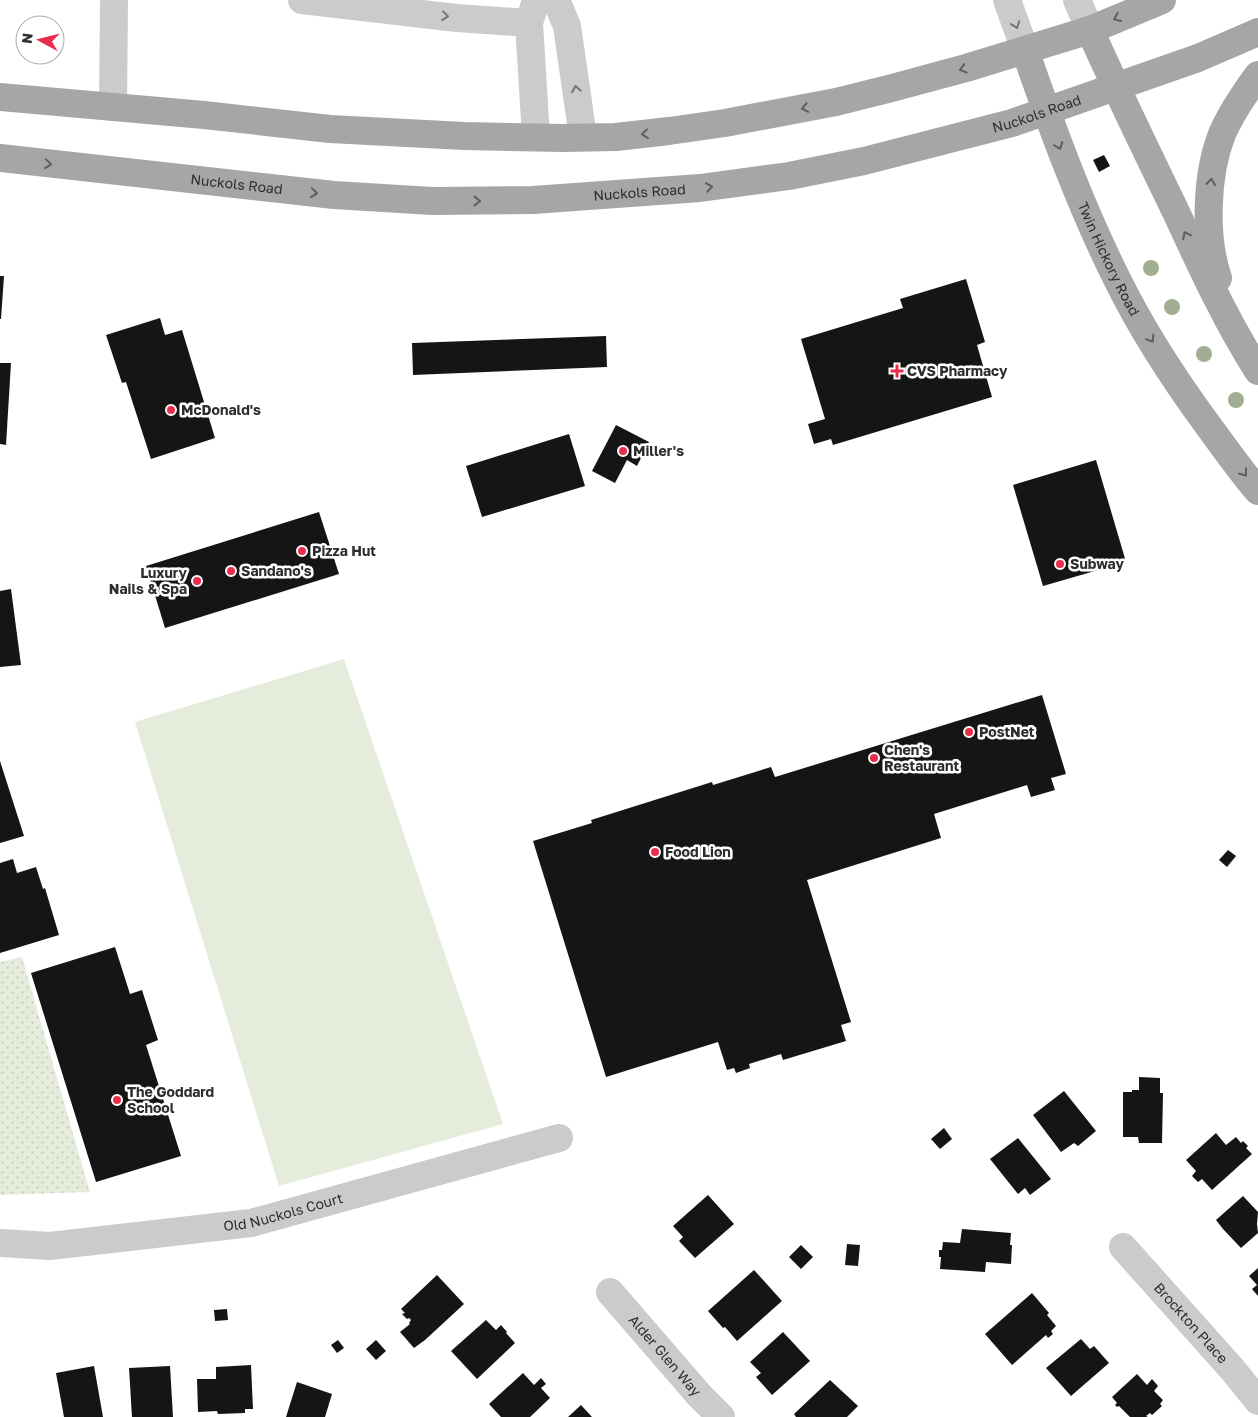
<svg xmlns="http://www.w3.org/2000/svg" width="1258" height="1417" font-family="'Golos Text',sans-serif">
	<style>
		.green { fill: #e6ecdc }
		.park { fill: url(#park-dots) }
		.building { fill: #151515 }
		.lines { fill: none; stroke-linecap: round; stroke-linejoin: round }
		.minor { stroke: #cbcbcb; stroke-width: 28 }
		.major { stroke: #a6a6a6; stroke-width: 28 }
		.tree { fill: #a2ae93 }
		.oneway { stroke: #757575 }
		.oneway2 { stroke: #5e5e5e }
		.poi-dot { fill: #e82e4a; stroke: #fff; stroke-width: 2 }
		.labels { text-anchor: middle; stroke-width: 5; stroke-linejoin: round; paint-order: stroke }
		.street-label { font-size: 14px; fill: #2e2e2e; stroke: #fff }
		.poi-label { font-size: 14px; font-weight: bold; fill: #2e2e2e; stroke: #fff; text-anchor: start }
	</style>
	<defs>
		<pattern id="park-dots" width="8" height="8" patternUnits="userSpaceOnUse" patternTransform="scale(1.25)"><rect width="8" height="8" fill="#e6ecdc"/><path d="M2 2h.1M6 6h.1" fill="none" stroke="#c6cbbd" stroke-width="1.8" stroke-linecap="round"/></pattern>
	</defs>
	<rect width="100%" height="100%" fill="#fff"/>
	<polygon class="green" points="344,659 503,1124 279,1186 135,722"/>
	<polygon class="park" points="22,957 87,1182 90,1192 0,1195 0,962"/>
	<g class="building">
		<polygon points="1104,155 1110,166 1099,172 1093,160"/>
		<polygon points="0,276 4,276 1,319 0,319"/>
		<polygon points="966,279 985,342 977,345 992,397 833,445 831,439 814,444 808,424 825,419 801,339 903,308 900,299"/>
		<polygon points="160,318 165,335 182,330 215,438 151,459 126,382 122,383 106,335"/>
		<polygon points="606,336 607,367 413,375 412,343"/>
		<polygon points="0,363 11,363 6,445 0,444"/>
		<polygon points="616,425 649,442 637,466 627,460 615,483 592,471"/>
		<polygon points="569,434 585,486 482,517 466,466"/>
		<polygon points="1096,460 1126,562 1043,586 1013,485"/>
		<polygon points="319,512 339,574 165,628 146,566"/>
		<polygon points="11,589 21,665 0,667 0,591"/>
		<polygon points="1042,695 1066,774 1051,778 1055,790 1031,797 1027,785 934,814 941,838 807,880 851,1022 841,1025 846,1041 783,1060 781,1054 749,1064 750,1068 736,1073 734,1068 727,1070 718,1042 606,1077 533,841 592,823 591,820 712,782 713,785 771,767 775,777"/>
		<polygon points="0,761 24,836 0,843"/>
		<polygon points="1228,850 1236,856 1227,867 1219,860"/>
		<polygon points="13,859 17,873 36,867 43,889 45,888 59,935 0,953 0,863"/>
		<polygon points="115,947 130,994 142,990 158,1040 146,1045 181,1156 96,1182 31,973"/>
		<polygon points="1139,1077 1160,1078 1160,1093 1163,1093 1162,1143 1139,1143 1138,1137 1123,1137 1123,1092 1132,1092 1132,1090 1139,1090"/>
		<polygon points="1064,1091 1096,1131 1078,1146 1074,1143 1061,1152 1033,1115"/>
		<polygon points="944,1128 952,1139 940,1149 931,1139"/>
		<polygon points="1216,1133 1226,1145 1236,1137 1241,1143 1243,1141 1248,1146 1246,1148 1252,1154 1212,1190 1202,1179 1198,1182 1192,1176 1196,1171 1186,1160"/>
		<polygon points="1018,1138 1051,1179 1030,1195 1025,1188 1018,1194 990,1159"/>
		<polygon points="708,1195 734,1224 695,1258 679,1241 683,1237 673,1226"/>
		<polygon points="1243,1196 1258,1212 1257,1224 1258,1233 1241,1248 1223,1229 1216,1220"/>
		<polygon points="962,1229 1011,1233 1010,1245 1012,1245 1011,1264 986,1262 985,1272 940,1269 941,1257 939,1257 939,1250 942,1250 943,1242 960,1243"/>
		<polygon points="847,1244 860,1245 858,1266 845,1265"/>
		<polygon points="801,1245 813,1257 801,1269 789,1257"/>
		<polygon points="1258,1268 1258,1296 1252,1289 1257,1285 1249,1276"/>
		<polygon points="754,1270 782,1301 737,1341 725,1327 723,1328 708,1311"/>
		<polygon points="437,1275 464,1304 425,1340 414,1348 400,1332 410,1324 409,1323 411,1320 409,1318 407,1319 402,1314 405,1313 401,1309"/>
		<polygon points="1032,1293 1049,1313 1047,1315 1056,1326 1051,1331 1053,1334 1048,1338 1046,1335 1012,1365 985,1334"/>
		<polygon points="227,1309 228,1320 215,1321 214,1310"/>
		<polygon points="486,1320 496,1330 501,1325 507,1332 506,1333 515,1343 477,1379 451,1351"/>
		<polygon points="783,1332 810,1361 772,1395 756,1377 761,1373 750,1362"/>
		<polygon points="1081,1339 1090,1349 1094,1346 1109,1363 1071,1396 1046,1368"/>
		<polygon points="338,1340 344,1348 337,1353 331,1345"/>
		<polygon points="376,1340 386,1351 376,1360 366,1349"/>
		<polygon points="251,1365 253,1409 245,1409 245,1413 218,1414 217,1411 198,1412 197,1379 216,1379 216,1367"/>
		<polygon points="94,1366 103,1417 64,1417 56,1373"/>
		<polygon points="170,1366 173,1417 132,1417 129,1368"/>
		<polygon points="523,1373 534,1385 541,1378 546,1384 541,1388 550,1398 530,1417 501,1417 489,1404"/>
		<polygon points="1137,1374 1147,1385 1152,1379 1158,1386 1154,1391 1163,1400 1160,1404 1162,1406 1152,1415 1150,1413 1146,1416 1148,1417 1130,1417 1119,1406 1117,1407 1115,1405 1117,1403 1112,1397"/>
		<polygon points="830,1380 858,1406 847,1417 796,1417 794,1414"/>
		<polygon points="297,1382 332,1394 325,1417 286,1417"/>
		<polygon points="581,1405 592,1417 568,1417"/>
	</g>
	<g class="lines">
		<g class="minor">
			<polyline points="302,0 457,18 529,23"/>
			<polyline points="536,0 529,23 536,137"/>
			<polyline points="556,0 567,26 583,137"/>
			<polyline points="1007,0 1025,50"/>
			<polyline points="1077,0 1090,30"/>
			<polyline points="113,107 114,0"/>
			<path id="s1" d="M0,1243L50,1246L251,1223L559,1138"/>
			<path id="s2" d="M1123,1247L1232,1369L1258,1401"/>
			<path id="s3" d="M610,1292L699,1395L721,1417"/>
		</g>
		<g class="major">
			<path d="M1090,30C1117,91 1147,152 1176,212C1201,266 1226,321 1258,371"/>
			<path id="s4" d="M1025,50C1052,128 1080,205 1117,279C1142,330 1174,379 1207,424C1224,447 1240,470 1258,491"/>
			<polyline points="0,97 204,115 330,129 464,136 563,138 616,137 669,131 725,123 836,102 892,88 966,68 1090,30 1162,0"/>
			<path id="s5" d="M0,158L334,195L432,201L533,200L700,188L789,176L864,161L1012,123L1198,58L1258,32"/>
			<path d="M1218,278C1204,237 1206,175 1222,134C1231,113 1244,94 1258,75"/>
		</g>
	</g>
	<g class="tree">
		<circle cx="1151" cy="268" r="8"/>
		<circle cx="1172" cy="307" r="8"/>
		<circle cx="1204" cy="354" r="8"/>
		<circle cx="1236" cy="400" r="8"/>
	</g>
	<defs><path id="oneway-chevron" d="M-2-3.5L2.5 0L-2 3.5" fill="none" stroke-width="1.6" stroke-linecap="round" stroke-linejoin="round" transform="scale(1.25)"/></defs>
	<g class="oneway">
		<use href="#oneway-chevron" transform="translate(445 16) rotate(7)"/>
		<use href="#oneway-chevron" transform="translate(1016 25) rotate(70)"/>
		<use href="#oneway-chevron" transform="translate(576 89) rotate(-99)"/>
	</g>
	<g class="oneway2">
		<use href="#oneway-chevron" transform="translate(1117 18) rotate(157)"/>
		<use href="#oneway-chevron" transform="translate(963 69) rotate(164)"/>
		<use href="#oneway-chevron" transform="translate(805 108) rotate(169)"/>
		<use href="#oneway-chevron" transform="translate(645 134) rotate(174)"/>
		<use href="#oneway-chevron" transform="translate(1059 146) rotate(69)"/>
		<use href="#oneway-chevron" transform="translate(48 164) rotate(6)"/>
		<use href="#oneway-chevron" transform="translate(1211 182) rotate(-83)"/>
		<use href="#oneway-chevron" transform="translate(709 187) rotate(-8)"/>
		<use href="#oneway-chevron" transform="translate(314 193) rotate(6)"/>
		<use href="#oneway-chevron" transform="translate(477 201)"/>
		<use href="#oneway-chevron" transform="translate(1186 235) rotate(-116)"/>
		<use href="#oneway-chevron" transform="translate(1151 339) rotate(57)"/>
		<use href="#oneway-chevron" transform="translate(1244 473) rotate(53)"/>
	</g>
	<g class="poi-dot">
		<path d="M894.5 363.5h5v5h5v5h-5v5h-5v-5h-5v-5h5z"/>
		<circle cx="171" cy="410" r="5"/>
		<circle cx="623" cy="451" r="5"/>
		<circle cx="302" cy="551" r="5"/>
		<circle cx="1060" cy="564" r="5"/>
		<circle cx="231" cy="571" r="5"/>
		<circle cx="197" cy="581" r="5"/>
		<circle cx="969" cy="732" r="5"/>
		<circle cx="874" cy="758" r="5"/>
		<circle cx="655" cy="852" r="5"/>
		<circle cx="117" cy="1100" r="5"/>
	</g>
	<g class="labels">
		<g class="street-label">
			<text dy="5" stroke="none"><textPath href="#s5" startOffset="1048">Nuckols Road</textPath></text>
			<text dy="5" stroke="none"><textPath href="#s5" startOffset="238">Nuckols Road</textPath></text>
			<text dy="5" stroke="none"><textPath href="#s5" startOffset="642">Nuckols Road</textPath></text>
			<text dy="5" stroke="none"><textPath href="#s4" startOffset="225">Twin Hickory Road</textPath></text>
			<text dy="5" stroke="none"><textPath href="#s1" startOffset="286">Old Nuckols Court</textPath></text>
			<text dy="5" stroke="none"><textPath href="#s2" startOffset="102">Brockton Place</textPath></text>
			<text dy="5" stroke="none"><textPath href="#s3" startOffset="84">Alder Glen Way</textPath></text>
		</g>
		<g class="poi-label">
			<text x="907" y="376">CVS Pharmacy</text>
			<text x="181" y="415">McDonald's</text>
			<text x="633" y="456">Miller's</text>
			<text x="312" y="556">Pizza Hut</text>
			<text x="1070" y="569">Subway</text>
			<text x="241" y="576">Sandano's</text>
			<text x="187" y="578" text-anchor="end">Luxury<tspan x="187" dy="16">Nails &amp; Spa</tspan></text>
			<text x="979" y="737">PostNet</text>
			<text x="884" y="755">Chen's<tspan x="884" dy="16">Restaurant</tspan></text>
			<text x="665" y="857">Food Lion</text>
			<text x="127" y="1097">The Goddard<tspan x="127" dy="16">School</tspan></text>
		</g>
	</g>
	<g transform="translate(40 40) rotate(277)"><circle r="24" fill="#ffffff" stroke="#ababab"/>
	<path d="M0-4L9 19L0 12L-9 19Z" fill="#e82e4a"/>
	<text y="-8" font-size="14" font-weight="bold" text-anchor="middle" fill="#2e2e2e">N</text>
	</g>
</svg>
